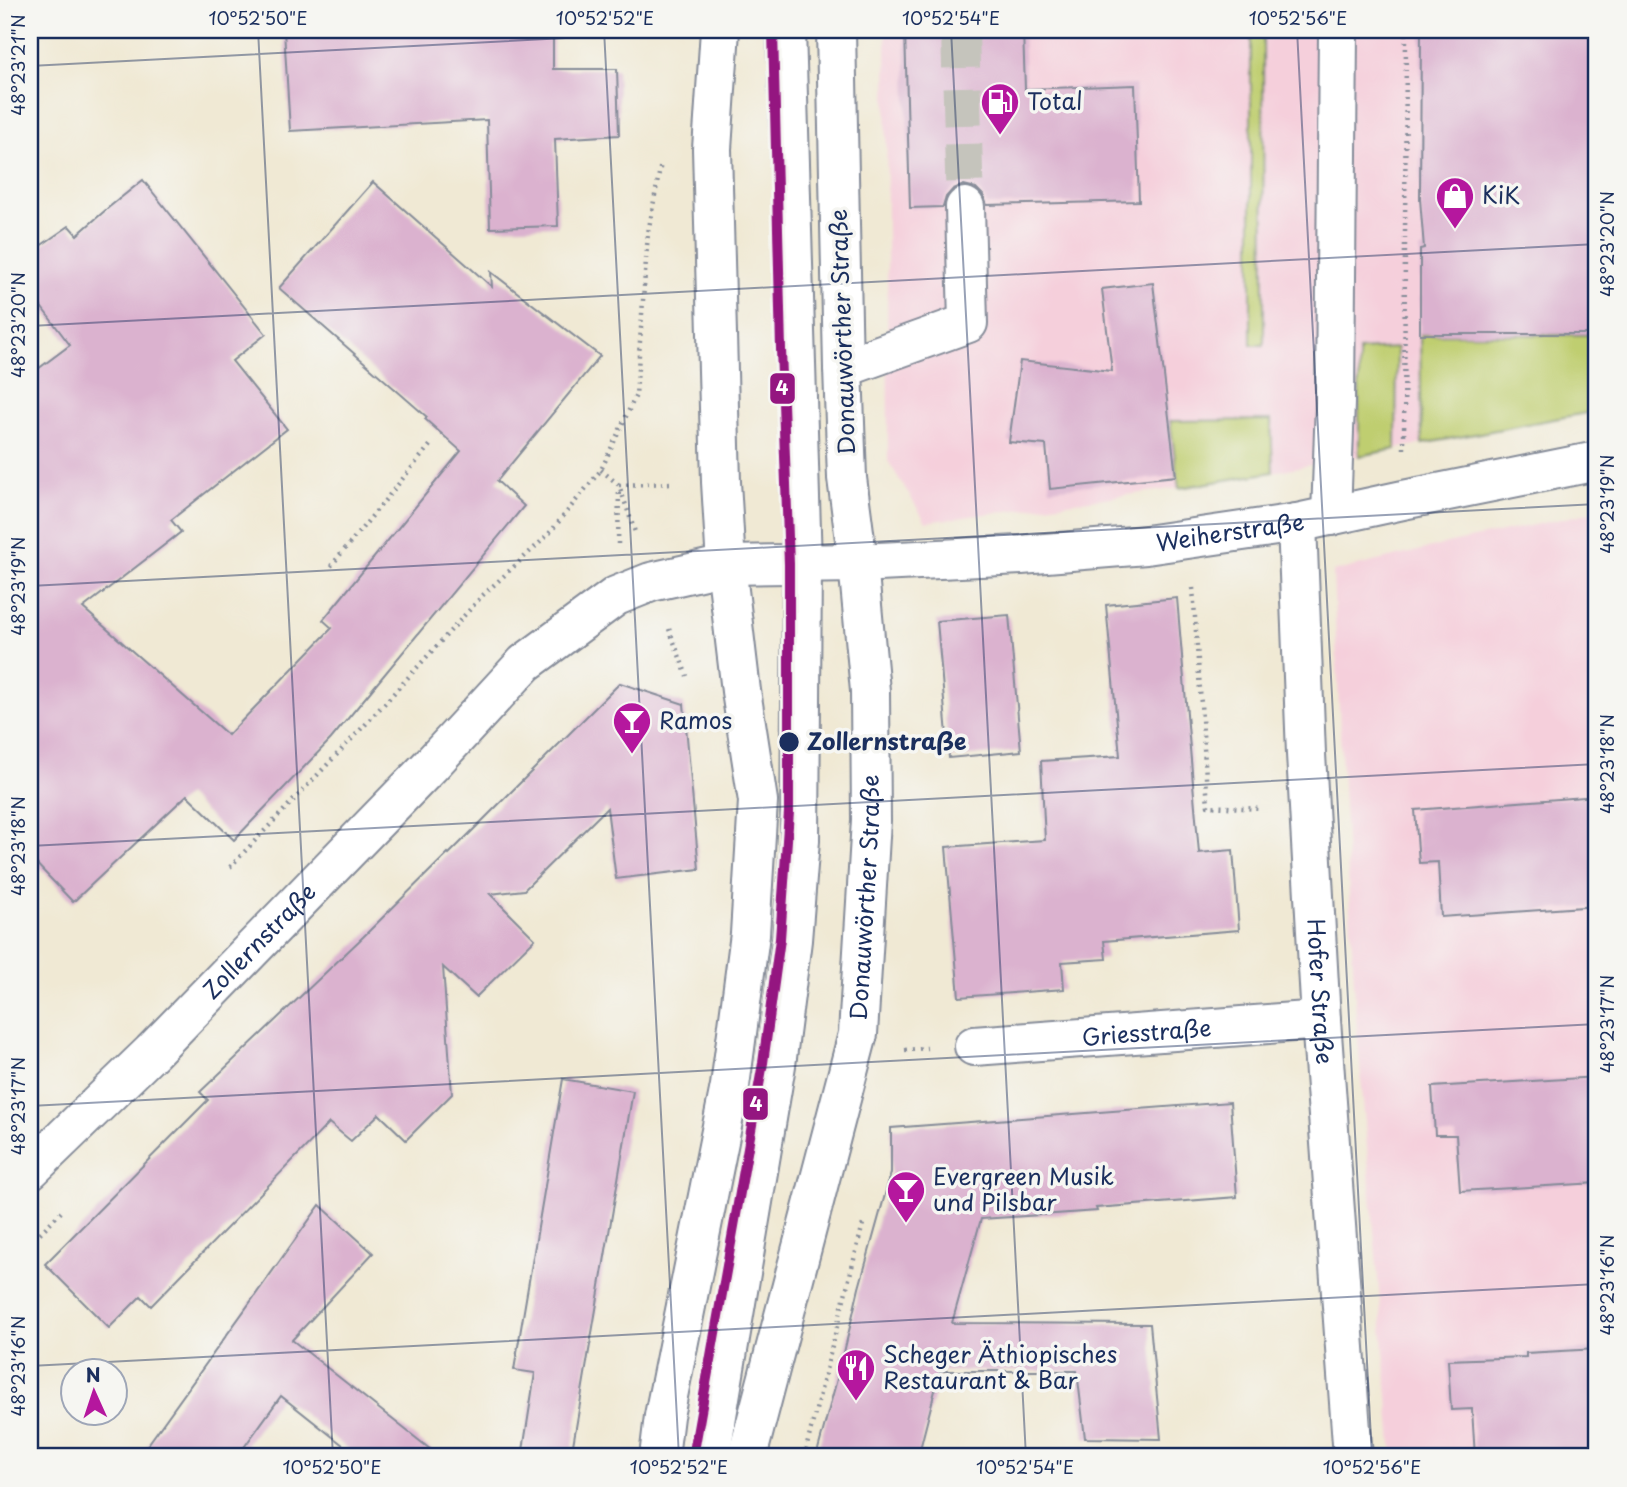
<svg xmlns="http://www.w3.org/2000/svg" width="1627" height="1487" font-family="'Playpen Sans',sans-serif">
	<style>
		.built { fill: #f5cfdb }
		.green { fill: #bfce70; stroke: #6d7e67; stroke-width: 2 }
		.building { fill: #dbb2cf }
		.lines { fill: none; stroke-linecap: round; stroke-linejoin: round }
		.minor-tunnel { stroke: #c5c4bc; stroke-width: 38; stroke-dasharray: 38 19; stroke-linecap: butt }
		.minor-casing { stroke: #868c99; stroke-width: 42 }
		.major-casing { stroke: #868c99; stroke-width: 42 }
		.path { stroke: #868c99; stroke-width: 4.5; stroke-dasharray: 2 5; stroke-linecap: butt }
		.minor { stroke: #fff; stroke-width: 38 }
		.major { stroke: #fff; stroke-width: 38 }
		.tram-1-casing { stroke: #f6f6f2; stroke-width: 16 }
		.tram-1 { stroke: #941680; stroke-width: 10 }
		.ticks { fill: none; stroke: #1b2f5e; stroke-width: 2; stroke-opacity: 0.45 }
		.stop-dot { fill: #1b2f5e; stroke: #f6f6f2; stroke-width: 2.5 }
		.labels { text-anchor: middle; stroke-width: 7; stroke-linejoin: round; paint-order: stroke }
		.poi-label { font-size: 23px; fill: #1b2f5e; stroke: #f6f6f2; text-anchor: start }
		.street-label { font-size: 23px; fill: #1b2f5e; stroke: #f6f6f2 }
		.stop-label { font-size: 23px; font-weight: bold; fill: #1b2f5e; stroke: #f6f6f2; text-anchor: start }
		.line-badge { stroke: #f6f6f2; stroke-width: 2.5 }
		.badge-label { font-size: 19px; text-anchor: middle; font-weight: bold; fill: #fff }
		.neatline { fill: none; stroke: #1b2f5e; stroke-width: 2.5 }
		.ticks-label { font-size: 18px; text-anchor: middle; fill: #1b2f5e }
	</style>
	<rect width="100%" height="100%" fill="#f6f6f2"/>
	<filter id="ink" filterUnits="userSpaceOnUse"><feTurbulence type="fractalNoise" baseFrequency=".0143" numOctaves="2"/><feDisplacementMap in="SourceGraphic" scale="14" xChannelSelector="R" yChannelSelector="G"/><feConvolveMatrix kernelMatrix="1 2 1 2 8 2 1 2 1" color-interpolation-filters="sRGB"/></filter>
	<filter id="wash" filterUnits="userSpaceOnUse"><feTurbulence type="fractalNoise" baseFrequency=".00686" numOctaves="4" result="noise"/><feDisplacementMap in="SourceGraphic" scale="28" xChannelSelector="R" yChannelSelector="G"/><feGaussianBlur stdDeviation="1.57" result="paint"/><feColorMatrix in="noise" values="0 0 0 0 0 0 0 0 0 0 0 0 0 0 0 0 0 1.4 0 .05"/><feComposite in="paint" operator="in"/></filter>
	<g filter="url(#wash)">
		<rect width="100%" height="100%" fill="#f0e9d4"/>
		<g class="built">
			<polygon points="886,30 1597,30 1597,411 1273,472 1179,488 926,522 888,461"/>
			<polygon points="1597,511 1597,1457 1393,1457 1356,1017 1341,754 1333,572 1442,545"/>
		</g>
		<g class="green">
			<polygon points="1251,30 1263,30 1264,345 1251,345"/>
			<polygon points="1420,334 1597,335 1597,411 1422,444"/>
			<polygon points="1397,348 1396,449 1359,456 1359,350"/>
			<polygon points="1271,420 1273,472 1179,488 1170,421"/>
		</g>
		<g id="blocks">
			<g class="building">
				<polygon points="284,30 553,30 553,69 617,69 619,135 555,139 558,226 490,228 487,120 290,131"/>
				<polygon points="905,30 1023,30 1025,89 1135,85 1139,201 987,205 983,195 976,188 964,185 953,189 946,197 943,207 910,208"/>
				<polygon points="1421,30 1597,30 1597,334 1420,334 1420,249 1424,248 1420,199"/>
				<polygon points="143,180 266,334 232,361 287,429 171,520 181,532 83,608 228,735 332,628 323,620 461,451 425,419 427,417 279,288 373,182 492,287 491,272 600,356 497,481 524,506 331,739 234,840 187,795 73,902 30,857 30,375 70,345 30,292 30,253 69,226 77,235 108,208"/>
				<polygon points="1153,283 1176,476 1050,489 1046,445 1009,442 1020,361 1112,371 1102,289"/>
				<polygon points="1177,598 1199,853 1233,850 1239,930 1104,941 1106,959 1062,962 1064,989 959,997 946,847 1045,840 1041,761 1120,756 1106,605"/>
				<polygon points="1009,615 1021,751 949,758 937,621"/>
				<polygon points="620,683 684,704 699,869 616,879 607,808 524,890 490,894 535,939 476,997 443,967 452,1094 406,1140 379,1114 351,1141 329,1123 151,1306 141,1296 109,1328 45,1264 208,1100 200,1092 363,937 448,853 449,854"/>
				<polygon points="1597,796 1597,906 1441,917 1438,862 1419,863 1415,810"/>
				<polygon points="1597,1077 1597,1183 1460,1191 1456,1135 1435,1135 1432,1087"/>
				<polygon points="563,1079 633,1091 571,1457 522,1457 535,1373 514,1370"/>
				<polygon points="1230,1102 1237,1197 1096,1208 1097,1211 981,1219 952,1323 1150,1324 1161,1439 1085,1438 1077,1371 940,1371 918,1457 816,1457 843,1357 859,1288 891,1173 891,1128"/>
				<polygon points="320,1205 373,1253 292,1340 440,1457 358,1457 281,1396 237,1457 139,1457"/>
				<polygon points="1597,1349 1597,1457 1475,1457 1472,1409 1451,1410 1448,1360 1526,1357 1526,1353"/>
			</g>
		</g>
	</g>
	<g filter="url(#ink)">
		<use href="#blocks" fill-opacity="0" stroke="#868c99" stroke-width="2"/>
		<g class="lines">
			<polyline class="minor-tunnel" points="960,30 965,207"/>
			<g class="minor-casing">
				<g id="minor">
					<polyline points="843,368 968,323 965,207"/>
					<polyline points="1331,516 1335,402 1338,30"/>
					<path id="s1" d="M1297,523L1306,754L1321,1020L1353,1457"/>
					<path id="s2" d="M974,1046L1321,1020"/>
					<path id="s3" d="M30,1170L152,1052L430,766L525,663L616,596L651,582L726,565L858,563L1021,555L1146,545L1297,523L1403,500L1597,461"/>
					<polyline points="710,1457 776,1065 792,940 800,840 802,564 786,30"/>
				</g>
			</g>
			<g class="major-casing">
				<g id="major">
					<polyline points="659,1457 664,1416 730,1086 750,934 758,801 741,691 726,565 721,482 712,149 720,30"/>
					<path id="s4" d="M747,1457L858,1034L871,820L870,691L858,563L847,478L843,368L836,30"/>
				</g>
			</g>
			<g class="path">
				<polyline points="1404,449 1406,30"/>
				<polyline points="601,470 619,485 636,535"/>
				<polyline points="619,485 672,483"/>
				<polyline points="618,544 619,489"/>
				<polyline points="331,566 432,443"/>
				<polyline points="1193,588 1208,806 1261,809"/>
				<polyline points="669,629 687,676"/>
				<polyline points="230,867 364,726 482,596 547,536 601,470 636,395 648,233 661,163"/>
				<polyline points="905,1050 927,1048"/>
				<polyline points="30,1243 61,1212"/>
				<polyline points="804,1457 864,1220"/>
			</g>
			<use href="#minor" class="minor"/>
			<use href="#major" class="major"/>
			<g class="tram-1-casing">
				<polyline id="tram-1" points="693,1457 763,1063 780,939 789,812 789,564 781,349 773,30"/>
			</g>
			<use href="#tram-1" class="tram-1"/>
		</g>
	</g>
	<path class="ticks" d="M258,30L333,1457M604,30L679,1457M951,30L1026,1457M1297,30L1372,1457M30,66L719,30M30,326L1597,244M30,586L1597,504M30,846L1597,764M30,1106L1597,1024M30,1366L1597,1284"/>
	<defs>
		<g id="fuel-pin" transform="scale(2.0125)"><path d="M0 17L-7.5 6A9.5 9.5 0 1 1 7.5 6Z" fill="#b5179e" stroke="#f6f6f2"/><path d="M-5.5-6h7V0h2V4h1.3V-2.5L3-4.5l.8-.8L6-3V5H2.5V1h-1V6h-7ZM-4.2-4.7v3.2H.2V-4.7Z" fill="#fff"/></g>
		<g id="shop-pin" transform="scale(2.0125)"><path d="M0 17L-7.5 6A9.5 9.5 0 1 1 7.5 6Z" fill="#b5179e" stroke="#f6f6f2"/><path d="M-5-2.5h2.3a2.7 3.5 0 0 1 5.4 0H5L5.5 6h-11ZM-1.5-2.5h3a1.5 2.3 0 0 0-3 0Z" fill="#fff"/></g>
		<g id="bar-pin" transform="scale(2.0125)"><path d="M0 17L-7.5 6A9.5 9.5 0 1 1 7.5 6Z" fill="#b5179e" stroke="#f6f6f2"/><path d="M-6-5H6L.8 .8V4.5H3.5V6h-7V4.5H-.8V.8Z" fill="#fff"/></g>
		<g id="restaurant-pin" transform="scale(2.0125)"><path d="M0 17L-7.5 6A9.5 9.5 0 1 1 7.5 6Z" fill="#b5179e" stroke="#f6f6f2"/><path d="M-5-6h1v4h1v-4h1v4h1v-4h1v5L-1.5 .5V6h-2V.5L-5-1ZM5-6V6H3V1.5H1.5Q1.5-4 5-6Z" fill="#fff"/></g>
	</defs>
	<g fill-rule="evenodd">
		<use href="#fuel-pin" x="1000" y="102"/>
		<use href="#shop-pin" x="1455" y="196"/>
		<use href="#bar-pin" x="632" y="721"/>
		<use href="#bar-pin" x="906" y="1190"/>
		<use href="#restaurant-pin" x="856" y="1368"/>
	</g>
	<circle class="stop-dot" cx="789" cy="742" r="11"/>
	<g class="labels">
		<g class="poi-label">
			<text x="1027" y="110">Total</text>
			<text x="1482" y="204">KiK</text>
			<text x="659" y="729">Ramos</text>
			<text x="933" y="1185">Evergreen Musik<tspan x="933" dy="26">und Pilsbar</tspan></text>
			<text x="883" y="1363">Scheger Äthiopisches<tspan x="883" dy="26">Restaurant &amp; Bar</tspan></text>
		</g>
		<g class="street-label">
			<text transform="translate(843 332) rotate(-92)" y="8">Donauwörther Straße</text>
			<text dy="8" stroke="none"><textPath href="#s3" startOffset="1442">Weiherstraße</textPath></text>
			<text dy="8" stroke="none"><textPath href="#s4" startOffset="574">Donauwörther Straße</textPath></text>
			<text dy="8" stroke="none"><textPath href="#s3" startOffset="324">Zollernstraße</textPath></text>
			<text dy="8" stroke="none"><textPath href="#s1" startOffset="469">Hofer Straße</textPath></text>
			<text dy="8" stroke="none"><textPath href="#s2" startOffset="173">Griesstraße</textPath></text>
		</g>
		<g class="stop-label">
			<text x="807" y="750">Zollernstraße</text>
		</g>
	</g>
	<g class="line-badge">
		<rect x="769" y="372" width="27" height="33" rx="7" fill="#941680"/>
		<rect x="742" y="1087" width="27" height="34" rx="7" fill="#941680"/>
	</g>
	<g class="badge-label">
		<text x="782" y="395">4</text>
		<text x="756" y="1111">4</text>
	</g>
	<rect width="1627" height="1487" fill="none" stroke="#f6f6f2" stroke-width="77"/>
	<g transform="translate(94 1392) rotate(357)"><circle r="33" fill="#f6f6f2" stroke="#9ea6b7" stroke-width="2"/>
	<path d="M0-5L12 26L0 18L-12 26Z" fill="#b5179e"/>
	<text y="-10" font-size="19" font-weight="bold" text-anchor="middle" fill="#1b2f5e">N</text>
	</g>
	<rect x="38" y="38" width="1550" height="1410" class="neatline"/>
	<g class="ticks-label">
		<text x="258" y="25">10°52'50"E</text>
		<text x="605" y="25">10°52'52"E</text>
		<text x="951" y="25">10°52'54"E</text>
		<text x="1298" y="25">10°52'56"E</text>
		<text transform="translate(19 65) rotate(-90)" y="6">48°23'21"N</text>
		<text transform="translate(1608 244) rotate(-90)" y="6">48°23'20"N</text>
		<text transform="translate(19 325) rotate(-90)" y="6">48°23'20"N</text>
		<text transform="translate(1608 504) rotate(-90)" y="6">48°23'19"N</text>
		<text transform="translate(19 586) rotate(-90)" y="6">48°23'19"N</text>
		<text transform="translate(1608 764) rotate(-90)" y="6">48°23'18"N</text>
		<text transform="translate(19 846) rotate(-90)" y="6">48°23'18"N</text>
		<text transform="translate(1608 1024) rotate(-90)" y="6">48°23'17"N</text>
		<text transform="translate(19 1106) rotate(-90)" y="6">48°23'17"N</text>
		<text transform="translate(1608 1285) rotate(-90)" y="6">48°23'16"N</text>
		<text transform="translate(19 1366) rotate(-90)" y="6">48°23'16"N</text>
		<text x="332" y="1474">10°52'50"E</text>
		<text x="679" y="1474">10°52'52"E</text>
		<text x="1025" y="1474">10°52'54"E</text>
		<text x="1372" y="1474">10°52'56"E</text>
	</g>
</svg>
